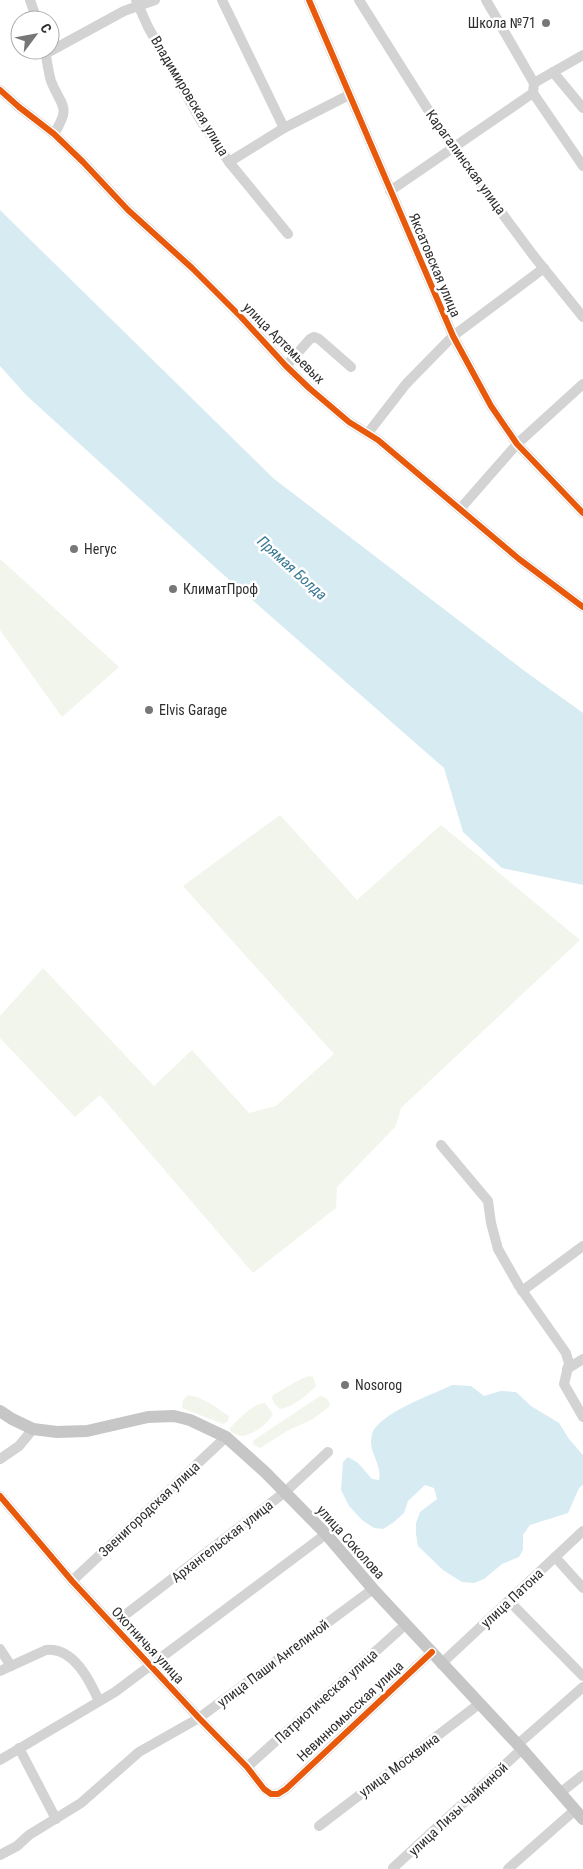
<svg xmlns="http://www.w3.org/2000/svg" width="583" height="1869" font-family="'Roboto Condensed',sans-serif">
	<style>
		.green { fill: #f1f5eb }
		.water { fill: #d7ebf2 }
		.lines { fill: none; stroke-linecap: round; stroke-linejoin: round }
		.minor { stroke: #d3d3d3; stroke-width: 10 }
		.major { stroke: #c6c6c6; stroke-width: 12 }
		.cycleway-casing { stroke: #fff; stroke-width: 9 }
		.cycleway { stroke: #e8590c; stroke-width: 6 }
		.poi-dot { fill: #777; stroke: #fff; stroke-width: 2 }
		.labels { text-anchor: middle; stroke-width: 5; stroke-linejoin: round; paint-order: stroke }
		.poi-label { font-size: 14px; fill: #2e2e2e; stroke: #fff; text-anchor: start }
		.street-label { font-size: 14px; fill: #2e2e2e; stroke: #fff }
		.water-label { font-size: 15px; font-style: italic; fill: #397993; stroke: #fff }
	</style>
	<rect width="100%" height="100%" fill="#fff"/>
	<g class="green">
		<polygon points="0,559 119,667 62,717 0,630"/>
		<polygon points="280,815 357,900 441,825 580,940 401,1108 396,1126 337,1187 336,1208 253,1273 100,1095 75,1117 0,1038 0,1016 43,968 154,1086 192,1050 249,1113 276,1106 334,1054 183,886"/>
		<path d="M309,1376L313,1377L316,1386C306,1396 293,1407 280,1409L274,1403L272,1398L273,1395L301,1379Z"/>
		<path d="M188,1395C203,1397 217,1408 229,1416L228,1421L223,1424L182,1408L183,1400Z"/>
		<path d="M320,1396C327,1397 329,1400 330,1406L313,1419L287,1431L260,1448L253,1444L254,1440Z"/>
		<path d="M265,1403L273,1414C269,1423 254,1434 243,1436C239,1436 235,1434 231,1432L230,1428C239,1419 252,1404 265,1403Z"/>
	</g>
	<g class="water">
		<polygon points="0,210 273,478 526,672 583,713 583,885 502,868 463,832 444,768 217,569 26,395 0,366"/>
		<path d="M452,1385L471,1386L484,1396L501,1391L516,1392L531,1406L559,1423L569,1439L583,1455V1485L579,1488L568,1513L530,1525L523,1535V1550L519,1557L502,1564L484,1579L474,1583L462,1582L443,1570L418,1546L416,1534V1523L420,1512L437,1499L434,1488L425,1485L408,1501L404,1513L394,1522L383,1529L374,1528L362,1520L349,1506L341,1490L343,1462L348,1457L358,1463L372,1479L379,1480C382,1467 372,1456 371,1443C371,1439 372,1431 375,1428C389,1410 431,1395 452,1385Z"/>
	</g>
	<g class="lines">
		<g class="minor">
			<polyline points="30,0 37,20"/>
			<polyline points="136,0 148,27 201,121 229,162 288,234"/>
			<polyline points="222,0 284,128"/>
			<polyline points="309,0 453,336 491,406 517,444 583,513"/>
			<polyline points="359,0 444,135 533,255 583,317"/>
			<polyline points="486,0 534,83"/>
			<path d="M45,50C47,60 48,71 51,81C61,107 72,105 54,134"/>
			<polyline points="45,54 124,11 155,0"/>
			<polyline points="553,72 583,108"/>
			<polyline points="534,83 583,55"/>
			<polyline points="0,90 19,107 54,134 83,162 128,210 192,268 241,317 286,366 309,388 349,422 378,440 519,559 583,607"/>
			<polyline points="533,93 583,166"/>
			<polyline points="229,162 284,128 349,95"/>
			<polyline points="390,191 533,93 534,83"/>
			<polyline points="286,366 310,339 314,337 319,339 351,367"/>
			<polyline points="368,433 406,384 453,336 544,268"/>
			<polyline points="460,509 517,444 583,384"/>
			<polyline points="441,1145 488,1201 491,1223 498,1249 519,1286 566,1353 569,1363 564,1384 583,1417"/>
			<polyline points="522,1291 583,1246"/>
			<polyline points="567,1369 583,1359"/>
			<polyline points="0,1459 19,1446 33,1429"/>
			<polyline points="0,1496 72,1581 199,1718 247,1767 264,1789 271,1794 278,1794 286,1789 432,1652"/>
			<polyline points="555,1557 583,1588"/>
			<polyline points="72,1581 226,1437"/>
			<polyline points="509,1601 583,1676"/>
			<polyline points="112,1625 285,1492 328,1452"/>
			<polyline points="0,1649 11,1666"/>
			<polyline points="441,1664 583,1531"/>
			<path d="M0,1671L46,1650C73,1646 90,1681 99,1701"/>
			<polyline points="517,1745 583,1687"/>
			<polyline points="19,1748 56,1819"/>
			<polyline points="0,1760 115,1692 326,1534"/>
			<polyline points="247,1767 406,1624"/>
			<polyline points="560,1793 583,1775"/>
			<polyline points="319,1826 479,1704"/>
			<polyline points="0,1855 17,1846 29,1835 81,1803 139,1752 199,1718 373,1589"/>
			<polyline points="393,1868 522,1749"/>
			<polyline points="508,1869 575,1810"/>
		</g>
		<polyline class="major" points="0,1411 12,1419 33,1429 57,1432 87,1431 148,1417 174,1416 190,1420 226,1437 265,1472 326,1534 373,1589 522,1749 583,1819"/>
		<g class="cycleway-casing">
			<g id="cycleway">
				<polyline points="309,0 453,336 491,406 517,444 583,513"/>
				<polyline points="0,90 19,107 54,134 83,162 128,210 192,268 241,317 286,366 309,388 349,422 378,440 519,559 583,607"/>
				<polyline points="0,1496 72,1581 199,1718 247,1767 264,1789 271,1794 278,1794 286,1789 432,1652"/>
			</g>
		</g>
		<use href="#cycleway" class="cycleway"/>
	</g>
	<g class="poi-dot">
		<circle cx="546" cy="23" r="5"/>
		<circle cx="74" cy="549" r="5"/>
		<circle cx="173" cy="589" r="5"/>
		<circle cx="149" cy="710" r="5"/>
		<circle cx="345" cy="1385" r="5"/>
	</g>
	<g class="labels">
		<g class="poi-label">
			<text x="536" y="28" text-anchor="end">Школа №71</text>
			<text x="84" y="554">Негус</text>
			<text x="183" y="594">КлиматПроф</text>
			<text x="159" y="715">Elvis Garage</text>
			<text x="355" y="1390">Nosorog</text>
		</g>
		<g class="street-label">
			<text transform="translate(190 96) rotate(59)" y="5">Владимировская улица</text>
			<text transform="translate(466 162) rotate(54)" y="5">Карагалинская улица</text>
			<text transform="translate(435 265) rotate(67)" y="5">Яксатовская улица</text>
			<text transform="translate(284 343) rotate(45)" y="5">улица Артемьевых</text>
			<text transform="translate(149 1509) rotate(-43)" y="5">Звенигородская улица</text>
			<text transform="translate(222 1541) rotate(-38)" y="5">Архангельская улица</text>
			<text transform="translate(351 1542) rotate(48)" y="5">улица Соколова</text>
			<text transform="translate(512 1598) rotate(-43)" y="5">улица Патона</text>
			<text transform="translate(148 1645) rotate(47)" y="5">Охотничья улица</text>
			<text transform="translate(273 1663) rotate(-37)" y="5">улица Паши Ангелиной</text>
			<text transform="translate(326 1696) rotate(-42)" y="5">Патриотическая улица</text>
			<text transform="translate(350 1711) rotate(-43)" y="5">Невинномысская улица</text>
			<text transform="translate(399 1765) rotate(-37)" y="5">улица Москвина</text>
			<text transform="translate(458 1809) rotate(-43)" y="5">улица Лизы Чайкиной</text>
		</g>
		<g class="water-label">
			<text transform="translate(292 568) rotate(42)" y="5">Прямая Болда</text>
		</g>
	</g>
	<g transform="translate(35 35) rotate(58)"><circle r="24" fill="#ffffff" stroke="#ababab"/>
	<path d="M0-4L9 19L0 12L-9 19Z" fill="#777777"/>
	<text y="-8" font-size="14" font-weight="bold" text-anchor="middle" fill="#2e2e2e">С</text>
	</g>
</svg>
